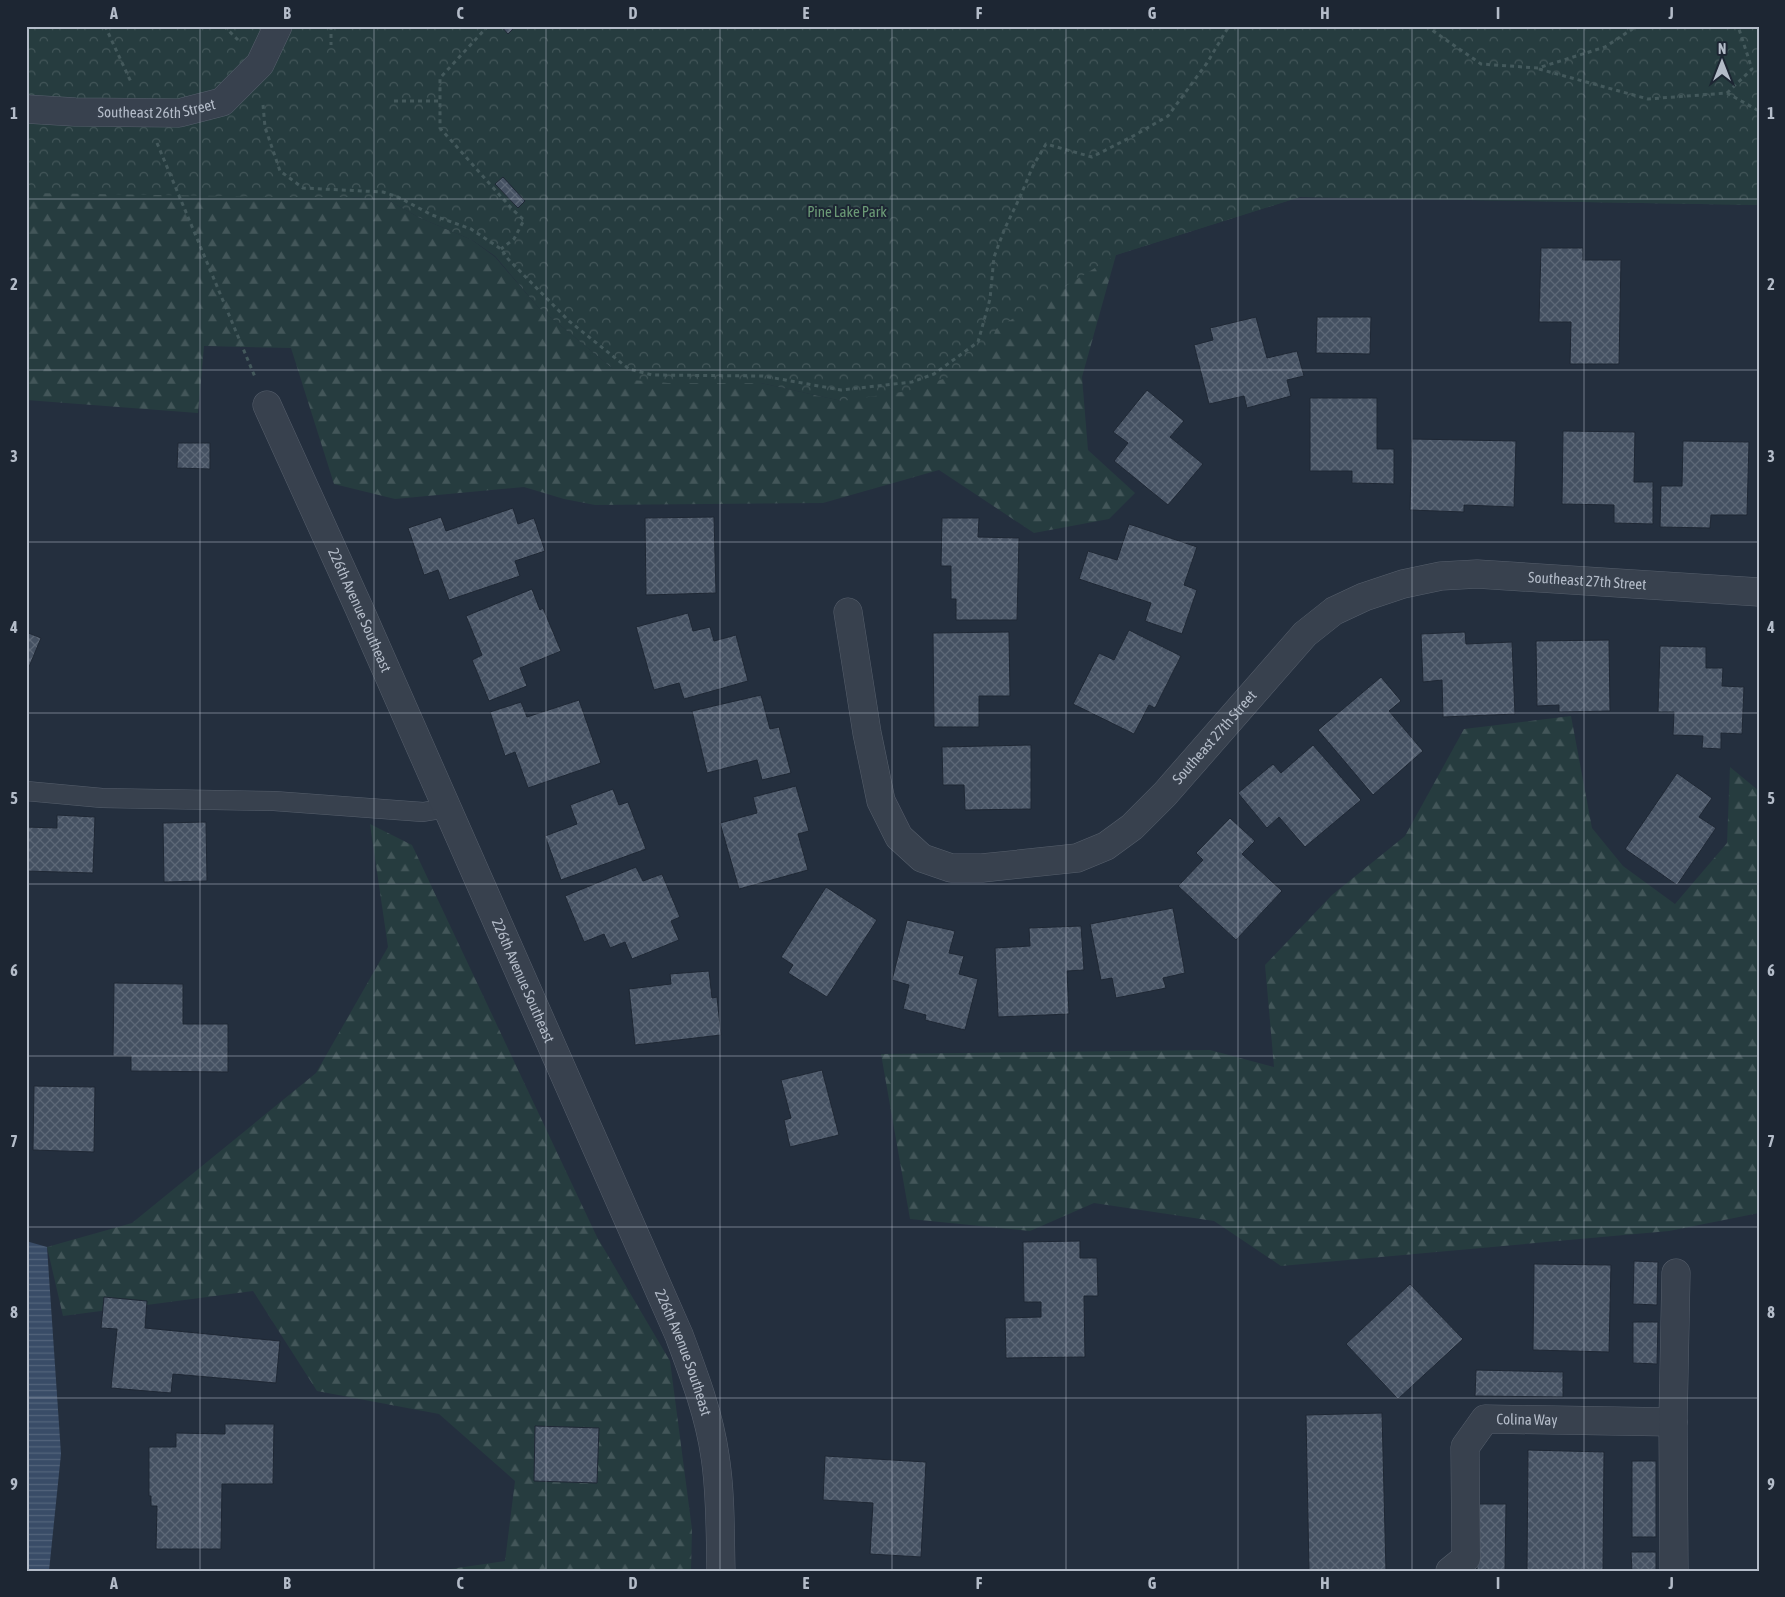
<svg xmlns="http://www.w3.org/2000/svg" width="1785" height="1597" font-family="'Asap Condensed',sans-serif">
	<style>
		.forest { fill: url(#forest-firs) }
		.park { fill: url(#park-crowns) }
		.water { fill: url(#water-rules) }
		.building { fill: url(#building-cross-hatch); stroke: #1f2835 }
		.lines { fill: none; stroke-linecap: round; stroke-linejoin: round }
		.service-casing { stroke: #565f6c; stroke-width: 20 }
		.minor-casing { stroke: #565f6c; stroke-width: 29 }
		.path { stroke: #44595c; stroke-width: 3; stroke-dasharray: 4 4; stroke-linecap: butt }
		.service { stroke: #38414e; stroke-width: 19 }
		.minor { stroke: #38414e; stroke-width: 28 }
		.grid { fill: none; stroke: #b4bcc9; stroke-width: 1; stroke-opacity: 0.55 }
		.labels { text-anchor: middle; stroke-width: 4; stroke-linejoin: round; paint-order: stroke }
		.street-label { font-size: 15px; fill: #b4bcc9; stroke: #1d2633 }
		.park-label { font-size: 15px; fill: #6b9a76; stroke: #1d2633 }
		.neatline { fill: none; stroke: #b4bcc9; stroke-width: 2 }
		.grid-label { font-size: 16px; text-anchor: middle; font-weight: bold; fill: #b4bcc9 }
	</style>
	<defs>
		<pattern id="forest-firs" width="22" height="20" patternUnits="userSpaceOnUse" patternTransform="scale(1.25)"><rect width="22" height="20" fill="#263c3f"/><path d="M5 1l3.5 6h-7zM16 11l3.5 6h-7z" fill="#435659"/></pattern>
		<pattern id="park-crowns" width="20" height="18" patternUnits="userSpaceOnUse" patternTransform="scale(1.25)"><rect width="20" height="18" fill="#263c3f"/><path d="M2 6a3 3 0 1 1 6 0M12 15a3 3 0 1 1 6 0" fill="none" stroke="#435659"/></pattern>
		<pattern id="water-rules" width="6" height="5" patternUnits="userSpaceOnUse" patternTransform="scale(1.25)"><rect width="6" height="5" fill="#394c67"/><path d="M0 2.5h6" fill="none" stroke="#53647b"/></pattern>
		<pattern id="building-cross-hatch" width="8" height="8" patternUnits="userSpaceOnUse" patternTransform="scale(1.25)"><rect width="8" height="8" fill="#455162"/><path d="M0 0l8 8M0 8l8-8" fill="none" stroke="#5d6877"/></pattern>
	</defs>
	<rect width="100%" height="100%" fill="#242f3e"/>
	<g class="forest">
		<polygon points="26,26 349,197 388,200 418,217 472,240 495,257 538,307 612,368 669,383 761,383 842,401 963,304 1759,26 1759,205 1300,197 1116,255 1082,377 1088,450 1135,493 1109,519 1034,533 939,470 823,503 595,505 564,499 524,487 395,499 334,484 291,348 204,346 198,413 26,400"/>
		<polygon points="1571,716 1592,828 1623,866 1675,904 1727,843 1730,767 1759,791 1759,1213 1669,1231 1281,1266 1214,1221 1094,1203 1030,1231 910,1219 881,1054 1210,1050 1274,1067 1265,965 1332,895 1405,836 1464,729"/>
		<polygon points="370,824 412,845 597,1237 670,1361 692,1529 691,1571 437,1571 505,1561 515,1481 439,1414 317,1391 253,1291 63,1316 47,1247 132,1223 316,1073 388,947"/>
	</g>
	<polygon class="park" points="26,26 1759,26 1759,205 1300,197 1116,255 996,329 984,361 949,377 908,391 842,401 761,383 669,383 631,380 612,368 538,307 495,256 472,240 418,217 388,200 349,197 280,197 26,193"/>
	<polygon class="water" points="26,1241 47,1247 61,1454 49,1571 26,1571"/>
	<g class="building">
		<polygon points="501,26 516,26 508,34"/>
		<polygon points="503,177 525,201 518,208 495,184"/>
		<polygon points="1541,248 1583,248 1583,260 1621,260 1619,364 1570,364 1571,322 1539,322"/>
		<polygon points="1256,317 1267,358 1297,351 1304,376 1287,380 1291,396 1247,408 1244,396 1209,404 1194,345 1213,340 1210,328"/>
		<polygon points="1317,317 1371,317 1370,354 1316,353"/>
		<polygon points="1147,390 1184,421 1170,437 1203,464 1168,505 1114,461 1128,443 1113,432"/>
		<polygon points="1310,398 1377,398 1377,449 1394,449 1394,484 1352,483 1352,471 1310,471"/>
		<polygon points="1563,431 1635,432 1634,482 1653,482 1653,524 1614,523 1614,505 1562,504"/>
		<polygon points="1412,439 1516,441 1514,507 1464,505 1464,512 1410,510"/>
		<polygon points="1683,441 1749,442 1747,515 1711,515 1710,528 1660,527 1661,486 1682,486"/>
		<polygon points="178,443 210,443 210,469 177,468"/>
		<polygon points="513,508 518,524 534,518 545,551 515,561 520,576 449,600 438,570 424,575 408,528 441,517 446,531"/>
		<polygon points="714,517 716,593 646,595 645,518"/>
		<polygon points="942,518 979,518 978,537 1019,538 1017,620 956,620 956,599 951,599 951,566 941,566"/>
		<polygon points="1129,524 1197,547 1184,585 1197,590 1182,634 1145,621 1151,603 1079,579 1088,551 1117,560"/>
		<polygon points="532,589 540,610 543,608 561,651 520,668 527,686 489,701 472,660 482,655 466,616"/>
		<polygon points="688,613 693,631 710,627 714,641 736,635 748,681 684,699 679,683 654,690 636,627"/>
		<polygon points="1129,630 1181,656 1155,708 1149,705 1134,734 1073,704 1099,653 1114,660"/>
		<polygon points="26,632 41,638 29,667 26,666"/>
		<polygon points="1009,632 1010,696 979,696 979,727 934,727 933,633"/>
		<polygon points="1465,632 1466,644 1512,642 1515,714 1443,717 1442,680 1423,682 1421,634"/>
		<polygon points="1609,640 1610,711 1559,712 1559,705 1537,706 1536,641"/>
		<polygon points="1660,646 1706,647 1706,668 1723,668 1722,686 1744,687 1742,734 1721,733 1721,749 1702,748 1703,736 1673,735 1674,712 1658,712"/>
		<polygon points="1381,677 1401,701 1389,711 1423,751 1373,795 1318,730"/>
		<polygon points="761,695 770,729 779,727 791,773 762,780 757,760 707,773 692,711"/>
		<polygon points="579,700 601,763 528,788 515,752 505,756 490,712 521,702 527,717"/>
		<polygon points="1031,745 1031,809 965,810 964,785 943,785 942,747"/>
		<polygon points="1313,745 1361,800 1305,847 1279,817 1267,828 1238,793 1273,764 1281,773"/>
		<polygon points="1677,773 1712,798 1699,817 1716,828 1677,885 1625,849"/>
		<polygon points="796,786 809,831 798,834 808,870 739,889 720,823 757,813 753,797"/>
		<polygon points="613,789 619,805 628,802 646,849 561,880 545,836 577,824 570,805"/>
		<polygon points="57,815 95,817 93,873 26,871 26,827 57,828"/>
		<polygon points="1230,818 1255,841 1242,854 1282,891 1236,940 1178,886 1203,860 1196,853"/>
		<polygon points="206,822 207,881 164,882 163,823"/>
		<polygon points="636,867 643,881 662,874 680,917 671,921 679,940 632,959 625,942 610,948 604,934 584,942 565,896"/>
		<polygon points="826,887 877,920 827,997 788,973 793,965 781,957"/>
		<polygon points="1173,908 1185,973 1163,978 1166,988 1116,998 1112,978 1101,980 1090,924"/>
		<polygon points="907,920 955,931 949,953 964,956 959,974 978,979 965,1030 925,1020 926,1015 903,1009 909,985 892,980"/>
		<polygon points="1081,926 1084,970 1067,971 1069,1014 998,1017 995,948 1030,946 1029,928"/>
		<polygon points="709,971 712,998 717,997 721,1035 635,1045 629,989 671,984 670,974"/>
		<polygon points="114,983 183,984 183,1024 228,1024 228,1072 131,1071 131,1056 113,1056"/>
		<polygon points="822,1070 839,1135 790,1147 784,1120 791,1118 781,1080"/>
		<polygon points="34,1086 95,1087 94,1152 33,1150"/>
		<polygon points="1080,1241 1080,1258 1097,1258 1098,1296 1084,1296 1085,1357 1006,1358 1005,1318 1041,1317 1041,1302 1024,1302 1023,1242"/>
		<polygon points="1634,1261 1658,1262 1657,1305 1633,1304"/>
		<polygon points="1534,1264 1611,1265 1609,1352 1533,1350"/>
		<polygon points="1410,1284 1463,1339 1398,1399 1346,1344"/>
		<polygon points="104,1297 147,1301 145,1328 280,1341 276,1383 173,1374 171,1393 111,1388 117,1329 101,1328"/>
		<polygon points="1633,1322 1658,1322 1657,1364 1633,1363"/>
		<polygon points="1476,1370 1563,1372 1563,1397 1475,1396"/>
		<polygon points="1382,1413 1386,1571 1309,1571 1306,1415"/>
		<polygon points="225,1424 274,1424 273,1484 222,1484 221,1549 156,1549 157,1506 151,1506 151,1496 149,1496 149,1447 176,1447 176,1433 225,1434"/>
		<polygon points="535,1426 599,1428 597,1483 534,1481"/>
		<polygon points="1528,1450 1604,1452 1603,1571 1527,1571"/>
		<polygon points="825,1456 926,1462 921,1557 870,1554 873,1503 823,1500"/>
		<rect x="1632" y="1461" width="24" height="76"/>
		<polygon points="1477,1504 1506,1504 1505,1571 1477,1571"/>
		<polygon points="1631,1552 1656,1552 1656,1571 1632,1571"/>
	</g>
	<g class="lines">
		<g class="service-casing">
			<polyline id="service" points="26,791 102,798 274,801 423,812 447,808"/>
		</g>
		<g class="minor-casing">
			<g id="minor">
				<path id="s1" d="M26,109L75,112L179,113L222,102L260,64L278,26"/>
				<path id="s2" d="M267,405L359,608L679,1335C694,1375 709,1414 715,1456C721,1494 720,1533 721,1571"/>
				<path id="s3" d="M848,612L867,733L881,801L899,837L922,858L951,868H982L1077,858L1106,846L1132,827L1165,794L1305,634L1334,611L1364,597L1403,584L1441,576L1477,574L1759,592"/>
				<path id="s4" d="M1450,1571L1466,1558L1465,1447L1485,1419L1673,1422"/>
				<polyline points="1674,1571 1673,1422 1676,1273"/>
			</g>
		</g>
		<g class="path">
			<polyline points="105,26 131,82"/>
			<polyline points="224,26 238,40"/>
			<polyline points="331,26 331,45"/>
			<polyline points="488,26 440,78 440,128 513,210 524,220 514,239 501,249"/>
			<polyline points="1426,26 1481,64 1538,68 1605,47 1637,26"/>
			<polyline points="1539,69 1648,99 1727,93 1759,111"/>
			<polyline points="1727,93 1752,69 1738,26"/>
			<polyline points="394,101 440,101"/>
			<polyline points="263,105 265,127 280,171 303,188 383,192 398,197 432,215 471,229 501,249 508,259 569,321 629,369 652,375 763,376 841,390 912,382 934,374 978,342 990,299 994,257 1005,228 1020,197 1033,166 1046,144 1092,157 1137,134 1168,116 1207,63 1229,26"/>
			<polyline points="157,143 255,377"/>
		</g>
		<use href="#service" class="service"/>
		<use href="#minor" class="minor"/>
	</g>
	<path class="grid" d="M200,26V1571M374,26V1571M546,26V1571M720,26V1571M892,26V1571M1066,26V1571M1238,26V1571M1412,26V1571M1584,26V1571M26,199H1759M26,370H1759M26,542H1759M26,713H1759M26,884H1759M26,1056H1759M26,1227H1759M26,1398H1759"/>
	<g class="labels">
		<g class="street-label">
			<text dy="5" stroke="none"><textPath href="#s1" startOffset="131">Southeast 26th Street</textPath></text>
			<text dy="5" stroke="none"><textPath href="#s3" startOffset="1040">Southeast 27th Street</textPath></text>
			<text dy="5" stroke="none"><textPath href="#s2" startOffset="225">226th Avenue Southeast</textPath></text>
			<text dy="5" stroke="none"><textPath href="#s3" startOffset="606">Southeast 27th Street</textPath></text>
			<text dy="5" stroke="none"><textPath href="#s2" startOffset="630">226th Avenue Southeast</textPath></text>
			<text dy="5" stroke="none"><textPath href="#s2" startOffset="1035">226th Avenue Southeast</textPath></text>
			<text dy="5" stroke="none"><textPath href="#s4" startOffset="208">Colina Way</textPath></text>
		</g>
		<g class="park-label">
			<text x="847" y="217">Pine Lake Park</text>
		</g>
	</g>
	<rect width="1785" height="1597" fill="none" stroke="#1d2633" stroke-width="55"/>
	<g transform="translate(1722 62)" stroke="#1d2633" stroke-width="4" paint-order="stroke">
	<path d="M0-4L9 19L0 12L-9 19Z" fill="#b4bcc9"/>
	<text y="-8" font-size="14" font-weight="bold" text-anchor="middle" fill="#b4bcc9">N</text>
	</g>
	<rect x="28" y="28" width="1730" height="1542" class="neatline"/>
	<g class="grid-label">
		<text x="114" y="19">A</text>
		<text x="287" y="19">B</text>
		<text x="460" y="19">C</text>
		<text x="633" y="19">D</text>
		<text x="806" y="19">E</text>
		<text x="979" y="19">F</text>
		<text x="1152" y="19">G</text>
		<text x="1325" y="19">H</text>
		<text x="1498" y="19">I</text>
		<text x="1671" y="19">J</text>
		<text x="14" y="119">1</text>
		<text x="1771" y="119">1</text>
		<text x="14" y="290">2</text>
		<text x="1771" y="290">2</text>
		<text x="14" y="462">3</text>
		<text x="1771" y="462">3</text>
		<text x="14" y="633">4</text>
		<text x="1771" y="633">4</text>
		<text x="14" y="804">5</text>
		<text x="1771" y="804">5</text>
		<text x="14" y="976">6</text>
		<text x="1771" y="976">6</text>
		<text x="14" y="1147">7</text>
		<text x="1771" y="1147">7</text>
		<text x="14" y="1318">8</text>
		<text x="1771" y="1318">8</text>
		<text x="14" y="1490">9</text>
		<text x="1771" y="1490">9</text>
		<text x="114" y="1589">A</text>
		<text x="287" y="1589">B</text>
		<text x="460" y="1589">C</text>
		<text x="633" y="1589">D</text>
		<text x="806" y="1589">E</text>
		<text x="979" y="1589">F</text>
		<text x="1152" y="1589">G</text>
		<text x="1325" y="1589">H</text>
		<text x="1498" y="1589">I</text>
		<text x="1671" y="1589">J</text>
	</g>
</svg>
